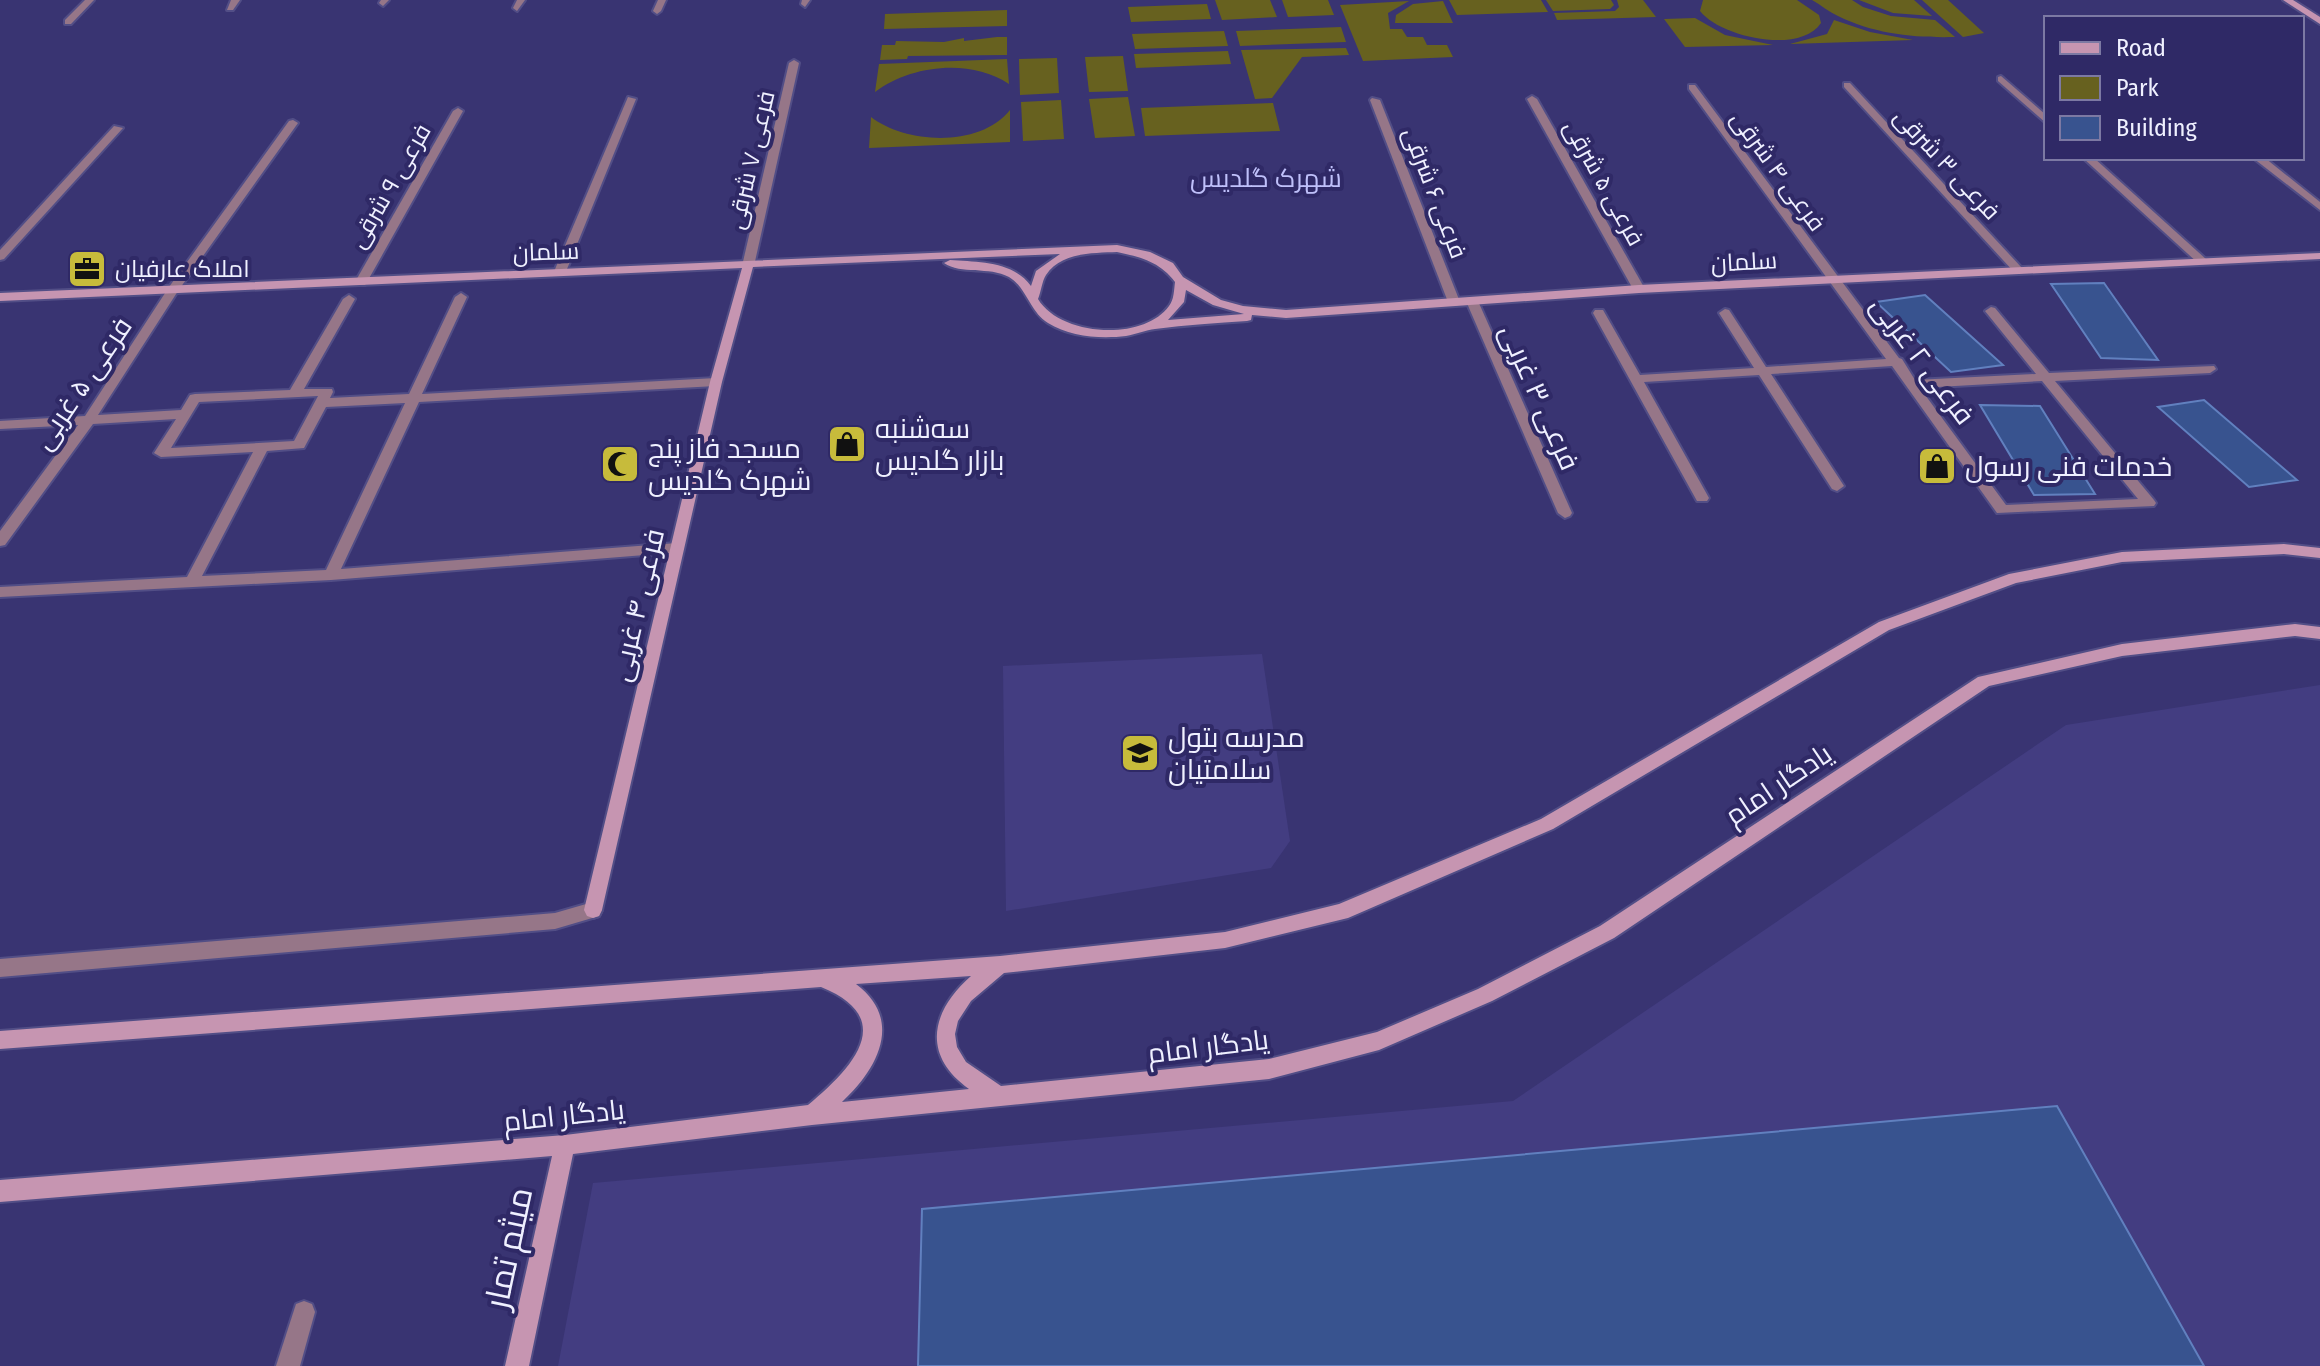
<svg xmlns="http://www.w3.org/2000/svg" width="2320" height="1366" font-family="'Fira Sans Condensed',Cairo,sans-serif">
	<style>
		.built { fill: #433d81 }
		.green { fill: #67611f }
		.building { fill: #38538f; stroke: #6180bf; stroke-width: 2 }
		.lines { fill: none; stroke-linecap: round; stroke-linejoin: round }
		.street-casing { stroke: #524e86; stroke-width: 4 }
		.secondary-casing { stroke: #524e86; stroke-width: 4 }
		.street { fill: #967688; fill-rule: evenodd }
		.secondary { fill: #c695b1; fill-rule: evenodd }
		.labels { text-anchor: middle; stroke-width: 8; stroke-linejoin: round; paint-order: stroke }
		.far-street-label { font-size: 24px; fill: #eff0ff; stroke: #2f2966 }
		.far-poi-label { font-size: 24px; fill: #eff0ff; stroke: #2f2966; text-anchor: start }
		.far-neighbourhood-label { font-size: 26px; fill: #bfc0fa; stroke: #2f2966 }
		.street-label { font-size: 28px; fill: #eff0ff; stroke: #2f2966 }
		.poi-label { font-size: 28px; fill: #eff0ff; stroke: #2f2966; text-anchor: start }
		.near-street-label { font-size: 34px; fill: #eff0ff; stroke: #2f2966 }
	</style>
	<rect width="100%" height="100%" fill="#393472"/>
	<g class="built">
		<polygon points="1262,654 1290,841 1271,868 1006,911 1003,666"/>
		<polygon points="2320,685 2320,1366 558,1366 593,1183 1513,1101 2066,725"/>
	</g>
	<g class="green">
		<polygon points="1215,0 1270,0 1277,17 1222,20"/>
		<polygon points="1282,0 1328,0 1334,15 1288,17"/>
		<polygon points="1449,0 1541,0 1548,12 1457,15"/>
		<polygon points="1546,0 1611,0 1614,5 1610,9 1553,11"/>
		<polygon points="1617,0 1643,0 1656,17 1557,20 1554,13 1615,11 1619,7"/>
		<path d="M1703,0H1797L1819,15L1821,23C1800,55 1720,37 1700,11Z"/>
		<path d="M1812,0H1852L1863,7L1891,16L1935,20L1955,37C1915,38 1874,34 1838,16C1829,12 1821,5 1812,0Z"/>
		<polygon points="1859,0 1914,0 1932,16 1893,13"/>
		<polygon points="1922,0 1948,0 1984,33 1963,37"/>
		<polygon points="1409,1 1388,13 1390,29 1402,29 1407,37 1423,37 1427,45 1447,45 1453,57 1363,61 1340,5"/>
		<polygon points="1443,1 1453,23 1395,23 1396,15 1413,4"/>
		<polygon points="1207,4 1211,19 1131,22 1128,7"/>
		<polygon points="1007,10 1007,26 884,29 885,14"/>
		<polygon points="1695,18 1725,35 1773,45 1685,47 1664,19"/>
		<polygon points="1834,20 1870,32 1913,40 1790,44 1827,34"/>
		<polygon points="1341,27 1346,42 1240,46 1236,31"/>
		<polygon points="1224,31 1228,46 1135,49 1132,34"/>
		<polygon points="997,37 1007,37 1007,55 908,56 907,59 880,60 882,45 895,45 896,41 944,42 964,38 964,41"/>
		<polygon points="1346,48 1349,55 1302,57 1272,98 1255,99 1241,50"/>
		<polygon points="1228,51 1231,64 1136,68 1134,54"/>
		<polygon points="1123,56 1128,91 1089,92 1085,57"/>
		<polygon points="1057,58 1059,93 1020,95 1019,59"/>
		<path d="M1007,59L1009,84C970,58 911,65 875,92L879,64Z"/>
		<polygon points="1128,97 1135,136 1095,138 1089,99"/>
		<polygon points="1061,100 1064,139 1023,141 1021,102"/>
		<polygon points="1273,103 1280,131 1145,136 1141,108"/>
		<path d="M1010,110V142L869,148L871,117C906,144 980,148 1010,110Z"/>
	</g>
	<g class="building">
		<polygon points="2104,283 2158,360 2101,358 2051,284"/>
		<polygon points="1925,295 2003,365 1951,372 1876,302"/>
		<polygon points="2204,400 2297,480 2249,487 2158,407"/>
		<polygon points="1980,405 2040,406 2095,494 2034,495"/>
		<polygon points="2057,1106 2204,1366 918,1366 922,1209"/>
	</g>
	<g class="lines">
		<g class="street-casing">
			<g id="street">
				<polygon points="85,0 94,0 71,24 65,24 65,20"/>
				<polygon points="231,0 240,0 233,10 227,10"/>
				<polygon points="381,0 389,0 383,6 379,3"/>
				<polygon points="517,0 525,0 517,11 513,8"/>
				<polygon points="658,0 666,0 661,11 657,14 653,11"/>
				<polygon points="802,0 810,0 805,7 801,4"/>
				<polygon points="794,60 799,63 754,266 748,269 742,266 789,63"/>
				<polygon points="2001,76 2046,115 2046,123 1998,81 1998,77"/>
				<polygon points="1844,83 1850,83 2022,268 2022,272 2014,272 1844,87"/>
				<path d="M1689,85H1695L1899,358L1902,359L1915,380L2036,374L1985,311L1991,307L1995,308L2049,373L2214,366L2216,369L2210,373L2055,381L2154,500L2156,503L2154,506L1997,513L1892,366L1771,374L1844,486L1837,491L1832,489L1759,375L1644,382L1709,498L1707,501H1697L1593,313L1595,310H1603L1640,375L1754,368L1719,313L1725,309L1729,310L1766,367L1886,359L1689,89ZM2042,381L2138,499L2006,505L1920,388Z"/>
				<polygon points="1532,96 1537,99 1645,289 1643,292 1635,292 1633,289 1527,99"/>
				<polygon points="628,97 636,99 565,274 555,276 553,274"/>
				<polygon points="1372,98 1380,100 1460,302 1458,305 1454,306 1448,302 1370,100"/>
				<polygon points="458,108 463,111 367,282 365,285 357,285 355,282 453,111"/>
				<path d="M293,120L298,123L178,291L98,415L181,410L190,395L195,394L290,390L343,299L349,295L355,299L304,389H332L333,392L330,398L409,394L455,297L461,293L467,297L422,394L716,378L722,382L716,386L419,402L341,569L677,543L684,548L682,552L331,580L0,597V587L187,577L253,452L161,457L154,453L176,419L93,424L5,545L0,546V531L78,425L0,429V421L85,416L169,287L289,121ZM318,396L294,441L171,448L199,402ZM405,403L326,570L202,576L267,451L304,448L326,407Z"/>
				<polygon points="114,126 123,128 4,259 0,260 0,250"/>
				<polygon points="2083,158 2094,158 2207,260 2207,264 2199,264"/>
				<polygon points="2253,158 2265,158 2320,202 2320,210"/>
				<polygon points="1472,297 1478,301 1572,513 1570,516 1565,518 1558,513 1466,301"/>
				<polygon points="593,902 599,904 602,910 599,916 555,929 0,977 0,959 555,913"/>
				<polygon points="304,1301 312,1304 315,1312 300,1366 276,1366 296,1304"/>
			</g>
		</g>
		<g class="secondary-casing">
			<g id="secondary">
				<polygon points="2283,0 2293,0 2320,17 2320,24"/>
				<path d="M1117,245L1150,252L1173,263L1183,277L1221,300L1243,306L1286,310L1639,285L2320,253V259L1639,293L1286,318L1252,315L1251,320L1247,321C1217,323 1186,325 1155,329C1146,330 1136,334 1126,336C1101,339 1070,337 1048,323C1030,312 1027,288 1009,277C989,266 961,275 944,263L950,260C978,262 1013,261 1031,286L1036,271L1060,254L753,267L722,382L602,910L599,916L593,918L587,916L584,910L710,382L742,268L0,301V293ZM1117,252C1141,257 1160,262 1175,282C1174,290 1174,300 1169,306C1143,342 1060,336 1038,299C1041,292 1042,281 1046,275C1061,252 1094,253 1117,252ZM1186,290L1213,305L1244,314L1168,320L1184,302Z"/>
				<path d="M2284,544L2320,548V558L2284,554L2122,562L2016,583L1889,630L1553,829L1348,918L1225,948L1004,973L971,1001L958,1021L955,1034L957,1047L966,1062L1001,1086L1269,1059L1377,1032L1478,989L1600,926L1978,677L2122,644L2295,624L2320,627V639L2295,636L2122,656L1989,686L1614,938L1492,1001L1379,1050L1269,1079L812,1125L573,1154L529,1366H505L552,1156L0,1202V1180L565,1135L808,1105C851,1069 900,1019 821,987L0,1049V1031L1000,956L1225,932L1339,904L1541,819L1879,622L2009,574L2122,552ZM971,976C931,1011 921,1055 969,1089L842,1102C878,1069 904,1020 856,984Z"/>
			</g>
		</g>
		<use href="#street" class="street"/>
		<use href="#secondary" class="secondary"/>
	</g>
	<defs>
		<g id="office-square" transform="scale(2)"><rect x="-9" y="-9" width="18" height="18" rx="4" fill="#c7bb3b" stroke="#2f2966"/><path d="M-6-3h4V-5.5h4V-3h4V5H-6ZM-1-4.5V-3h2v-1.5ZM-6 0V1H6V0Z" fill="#111"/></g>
		<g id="shop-square" transform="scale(2)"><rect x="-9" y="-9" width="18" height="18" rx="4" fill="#c7bb3b" stroke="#2f2966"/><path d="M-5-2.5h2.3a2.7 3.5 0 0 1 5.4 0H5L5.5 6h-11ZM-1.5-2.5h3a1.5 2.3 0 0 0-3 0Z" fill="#111"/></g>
		<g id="mosque-square" transform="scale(2)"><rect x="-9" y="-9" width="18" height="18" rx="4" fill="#c7bb3b" stroke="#2f2966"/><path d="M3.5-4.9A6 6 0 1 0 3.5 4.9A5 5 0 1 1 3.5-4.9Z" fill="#111"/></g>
		<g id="school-square" transform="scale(2)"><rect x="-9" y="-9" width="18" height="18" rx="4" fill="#c7bb3b" stroke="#2f2966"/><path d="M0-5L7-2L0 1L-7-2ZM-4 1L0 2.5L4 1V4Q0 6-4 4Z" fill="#111"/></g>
	</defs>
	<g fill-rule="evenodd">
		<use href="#office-square" x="87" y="269"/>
		<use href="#shop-square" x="847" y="444"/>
		<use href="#mosque-square" x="620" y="464"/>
		<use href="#shop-square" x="1937" y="466"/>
		<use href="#school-square" x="1140" y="753"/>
	</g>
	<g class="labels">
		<g class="far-street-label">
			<text transform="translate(751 160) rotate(-77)" y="8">فرعی ۷ شرقی</text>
			<text transform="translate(1947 164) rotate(47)" y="8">فرعی ۳ شرقی</text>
			<text transform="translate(1778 171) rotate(54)" y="8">فرعی ۴ شرقی</text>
			<text transform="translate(1604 183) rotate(61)" y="8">فرعی ۵ شرقی</text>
			<text transform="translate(390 186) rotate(-60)" y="8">فرعی ۹ شرقی</text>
			<text transform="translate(1435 193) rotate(69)" y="8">فرعی ۶ شرقی</text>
			<text transform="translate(546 252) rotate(-2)" y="8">سلمان</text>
			<text transform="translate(1744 262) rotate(-3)" y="8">سلمان</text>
		</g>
		<g class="far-poi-label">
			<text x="115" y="277">املاک عارفیان</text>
		</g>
		<g class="far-neighbourhood-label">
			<text x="1266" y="187">شهرک گلدیس</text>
		</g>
		<g class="street-label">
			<text transform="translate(1923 360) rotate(53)" y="10">فرعی ۲ غربی</text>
			<text transform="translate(82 383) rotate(-56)" y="10">فرعی ۵ غربی</text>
			<text transform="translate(1540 397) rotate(66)" y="10">فرعی ۳ غربی</text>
			<text transform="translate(637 605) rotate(-77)" y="10">فرعی ۴ غربی</text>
			<text transform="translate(1778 784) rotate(-34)" y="10">یادگار امام</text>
			<text transform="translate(1208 1046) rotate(-7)" y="10">یادگار امام</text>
			<text transform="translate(564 1115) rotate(-6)" y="10">یادگار امام</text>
		</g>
		<g class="poi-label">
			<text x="875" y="438">سه‌شنبه<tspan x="875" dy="32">بازار گلدیس</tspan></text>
			<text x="648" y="458">مسجد فاز پنج<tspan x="648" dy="32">شهرک گلدیس</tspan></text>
			<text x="1965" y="476">خدمات فنی رسول</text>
			<text x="1168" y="747">مدرسه بتول<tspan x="1168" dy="32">سلامتیان</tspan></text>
		</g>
		<g class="near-street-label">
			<text transform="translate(508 1248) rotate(-78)" y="12">میثم تمار</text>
		</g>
	</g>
	<rect x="2044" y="16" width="260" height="144" fill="#2f2966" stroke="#7c79a3" stroke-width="2"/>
	<rect x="2060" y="42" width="40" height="12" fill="#c695b1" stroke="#7c79a3" stroke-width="2"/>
	<text x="2116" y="56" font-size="24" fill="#eff0ff">Road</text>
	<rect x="2060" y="76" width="40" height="24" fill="#67611f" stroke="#7c79a3" stroke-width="2"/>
	<text x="2116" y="96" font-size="24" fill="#eff0ff">Park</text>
	<rect x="2060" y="116" width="40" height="24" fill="#38538f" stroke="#7c79a3" stroke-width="2"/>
	<text x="2116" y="136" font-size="24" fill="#eff0ff">Building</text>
</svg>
